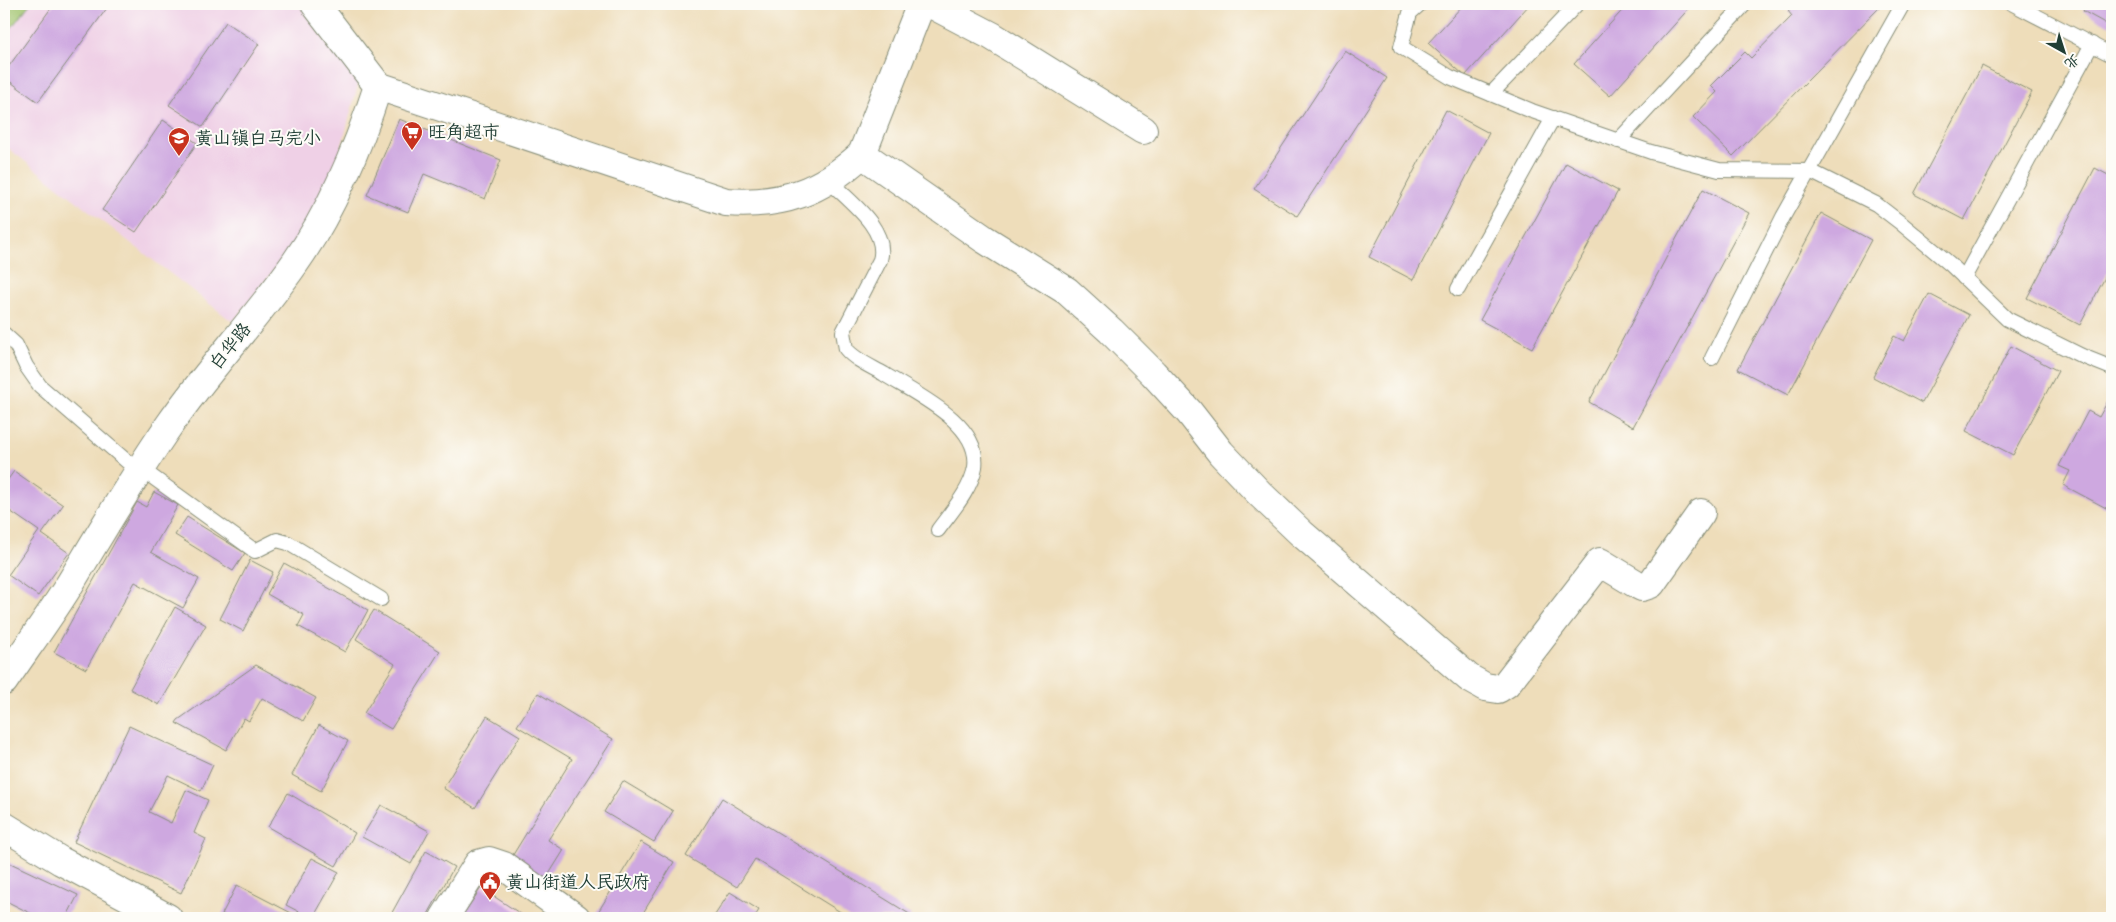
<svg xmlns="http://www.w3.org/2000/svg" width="2116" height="922" font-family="Pangolin,'LXGW WenKai TC',sans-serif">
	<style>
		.built { fill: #efd0e6 }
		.green { fill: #a0c46e; stroke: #608051 }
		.building { fill: #cea8e0 }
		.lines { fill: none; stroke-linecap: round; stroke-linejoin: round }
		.lane-casing { stroke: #868d77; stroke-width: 16 }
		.street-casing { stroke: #868d77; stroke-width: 30 }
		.secondary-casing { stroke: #868d77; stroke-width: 30 }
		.lane { stroke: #fff; stroke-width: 14 }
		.street { stroke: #fff; stroke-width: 28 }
		.secondary { stroke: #fff; stroke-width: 28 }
		.labels { text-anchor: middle; stroke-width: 4; stroke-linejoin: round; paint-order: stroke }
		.poi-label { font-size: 18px; fill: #1f3d34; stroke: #fdfcf7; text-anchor: start }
		.street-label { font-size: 18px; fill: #1f3d34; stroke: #fdfcf7 }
	</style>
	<rect width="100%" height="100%" fill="#fdfcf7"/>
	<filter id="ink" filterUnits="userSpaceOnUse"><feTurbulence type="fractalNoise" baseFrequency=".02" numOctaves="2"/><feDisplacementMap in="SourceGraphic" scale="10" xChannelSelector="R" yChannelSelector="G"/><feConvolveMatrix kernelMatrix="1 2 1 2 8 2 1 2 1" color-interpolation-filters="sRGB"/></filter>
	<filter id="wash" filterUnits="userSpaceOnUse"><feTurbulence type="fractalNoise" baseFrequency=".0096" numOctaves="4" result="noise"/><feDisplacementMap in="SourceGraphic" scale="20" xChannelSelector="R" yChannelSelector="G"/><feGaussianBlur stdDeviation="1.12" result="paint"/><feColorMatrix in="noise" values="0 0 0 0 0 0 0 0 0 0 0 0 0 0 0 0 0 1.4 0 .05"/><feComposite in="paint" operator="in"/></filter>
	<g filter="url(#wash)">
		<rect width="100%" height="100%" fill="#eeddba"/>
		<g class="built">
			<polygon points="4,4 300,4 327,43 360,77 336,168 296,242 233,322 4,145"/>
			<polygon points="483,883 536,918 459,918"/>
		</g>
		<polygon class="green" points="4,4 30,4 4,37"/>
		<g id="blocks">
			<g class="building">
				<polygon points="54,4 110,4 38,102 4,77 4,73"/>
				<polygon points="1464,4 1530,4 1465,76 1428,43"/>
				<polygon points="1628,4 1693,4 1610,96 1574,64"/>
				<polygon points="1795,4 1883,4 1733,156 1693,117 1717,92 1711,86 1745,52 1751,58 1792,16 1788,11"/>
				<polygon points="2087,4 2112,4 2112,27 2083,11"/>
				<polygon points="226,22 259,44 203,127 169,105"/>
				<polygon points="1345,51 1387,78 1297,216 1254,189"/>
				<polygon points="1982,66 2032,92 1964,220 1914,194"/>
				<polygon points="1446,110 1489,133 1413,280 1369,257"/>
				<polygon points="399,119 501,160 485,199 424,174 408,212 367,195"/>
				<polygon points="163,120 197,143 136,232 102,210"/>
				<polygon points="1566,163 1618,191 1532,348 1480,320"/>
				<polygon points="2095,168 2112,177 2112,264 2080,325 2027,298"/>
				<polygon points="1703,189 1749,213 1633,427 1589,402"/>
				<polygon points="1821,213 1871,240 1788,395 1738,369"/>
				<polygon points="1929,294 1969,315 1922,403 1873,377 1894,336 1904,341"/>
				<polygon points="2011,346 2058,371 2013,455 1966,431"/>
				<polygon points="2109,399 2112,400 2112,500 2108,509 2063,485 2070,471 2059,466 2088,411 2099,417"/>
				<polygon points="14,471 63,505 42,534 69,553 38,596 8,575 39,531 4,507 4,485"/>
				<polygon points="154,492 178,505 151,552 199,579 183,608 135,582 86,669 54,652 137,502 146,507"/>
				<polygon points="187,517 245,553 233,571 175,535"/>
				<polygon points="250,560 273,572 243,631 220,619"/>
				<polygon points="284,563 368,610 345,652 298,626 304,615 267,594"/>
				<polygon points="175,607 206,625 159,705 130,689"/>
				<polygon points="374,610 440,651 391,729 364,713 395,664 356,639"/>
				<polygon points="256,665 316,698 303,721 262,698 249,721 244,718 226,750 176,723 178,720"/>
				<polygon points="538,693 613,739 548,840 564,850 546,879 511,858 572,759 517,726"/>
				<polygon points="487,716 520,736 475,808 443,788"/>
				<polygon points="319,725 348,741 321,791 292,775"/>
				<polygon points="129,726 213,765 201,791 168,775 149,812 171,823 186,790 208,800 194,833 206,839 181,893 74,842"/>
				<polygon points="623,781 673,811 654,842 604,812"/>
				<polygon points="288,793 355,833 336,866 268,827"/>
				<polygon points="722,798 911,915 909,918 850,918 755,859 737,887 686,856"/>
				<polygon points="381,805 429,831 411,864 362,837"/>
				<polygon points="641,842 674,862 640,918 598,918 595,917"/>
				<polygon points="426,851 454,867 426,918 389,918"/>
				<polygon points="312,858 339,872 313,918 311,918 286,905"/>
				<polygon points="4,860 78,895 66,918 40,918 4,900"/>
				<polygon points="237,885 301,918 231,918 222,914"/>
				<polygon points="481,888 527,918 461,918"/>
				<polygon points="730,892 759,910 754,918 713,918"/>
			</g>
		</g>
	</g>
	<g filter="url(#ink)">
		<use href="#blocks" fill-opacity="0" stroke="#868d77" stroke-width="1"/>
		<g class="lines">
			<g class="lane-casing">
				<g id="lane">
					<polyline points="1420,4 1410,13 1401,47 1450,77 1532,111 1651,152 1719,170 1810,171 1876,204 1902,224 1950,264 2007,319 2082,356 2112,368"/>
					<polyline points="2013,4 2112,55"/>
					<polyline points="1491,94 1577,4"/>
					<polyline points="1618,141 1745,4"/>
					<path d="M829,181C848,200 889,229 880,260L843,332L846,349C855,360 872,367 884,374C915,394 981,423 975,467C971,490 951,512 938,530"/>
					<polyline points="1964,278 2092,44"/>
					<polyline points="1458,289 1553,118"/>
					<polyline points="4,334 16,345 26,366 40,386 138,471"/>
					<polyline points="1712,358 1783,217 1903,4"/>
					<polyline points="140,468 255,551 277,540 288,543 381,599"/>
				</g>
			</g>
			<g class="street-casing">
				<g id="street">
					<polyline points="931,4 992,36 1143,130"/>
					<path d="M378,86L726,202C782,206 821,192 862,154L921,4"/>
					<polyline points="862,154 984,239 1067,291 1111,331 1153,373 1189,412 1221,453 1260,494 1301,533 1469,678 1485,687 1498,689 1506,684 1600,562 1638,585 1642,587 1651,584 1701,513"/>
					<path d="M4,681C25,650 48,619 68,587C101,532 133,477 170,424C209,368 256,319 295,263C333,209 358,148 378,86L315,4"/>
				</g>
			</g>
			<g class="secondary-casing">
				<g id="secondary">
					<polyline points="4,826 61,861 168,918"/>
					<polyline points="444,918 478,864 489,861 504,866 576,918"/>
				</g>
			</g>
			<use href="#lane" class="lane"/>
			<use href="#street" class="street"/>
			<use href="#secondary" class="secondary"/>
		</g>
	</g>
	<defs>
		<g id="supermarket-pin" transform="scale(1.125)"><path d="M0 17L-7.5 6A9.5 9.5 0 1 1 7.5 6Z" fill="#c8321e" stroke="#fdfcf7"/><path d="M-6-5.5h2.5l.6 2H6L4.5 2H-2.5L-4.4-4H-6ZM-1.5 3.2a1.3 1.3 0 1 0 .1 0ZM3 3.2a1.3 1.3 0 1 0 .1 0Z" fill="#fff"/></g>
		<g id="school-pin" transform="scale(1.125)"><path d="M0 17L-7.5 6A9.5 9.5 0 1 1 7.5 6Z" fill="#c8321e" stroke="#fdfcf7"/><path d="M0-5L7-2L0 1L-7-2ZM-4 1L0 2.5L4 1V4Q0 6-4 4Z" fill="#fff"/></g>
		<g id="civic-pin" transform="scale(1.125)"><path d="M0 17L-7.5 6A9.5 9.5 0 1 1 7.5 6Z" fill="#c8321e" stroke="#fdfcf7"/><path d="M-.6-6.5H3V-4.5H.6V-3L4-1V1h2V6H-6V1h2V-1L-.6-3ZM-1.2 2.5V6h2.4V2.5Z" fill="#fff"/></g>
	</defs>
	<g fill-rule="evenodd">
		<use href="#supermarket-pin" x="412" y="132"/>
		<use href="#school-pin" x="179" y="138"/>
		<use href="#civic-pin" x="490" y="882"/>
	</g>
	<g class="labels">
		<g class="poi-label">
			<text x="428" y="138">旺角超市</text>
			<text x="195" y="144">黄山镇白马完小</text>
			<text x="506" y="888">黄山街道人民政府</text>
		</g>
		<g class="street-label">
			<text transform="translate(230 346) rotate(-51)" y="6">白华路</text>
		</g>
	</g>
	<rect width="2116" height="922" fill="none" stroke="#fdfcf7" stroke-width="20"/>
	<g transform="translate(2064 52) rotate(141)" stroke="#fdfcf7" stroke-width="4" paint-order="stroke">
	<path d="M0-4L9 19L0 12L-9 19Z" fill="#1f3d34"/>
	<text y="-8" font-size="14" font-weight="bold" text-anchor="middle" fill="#1f3d34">北</text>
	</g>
</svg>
